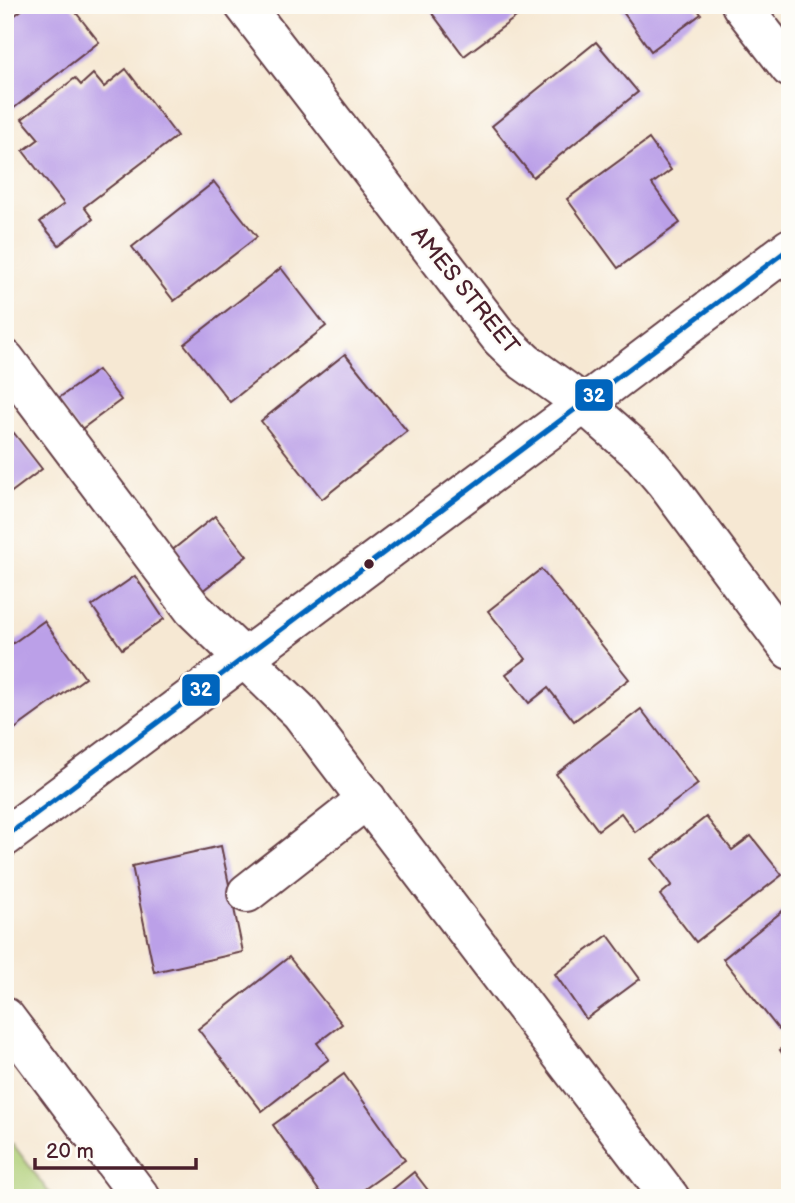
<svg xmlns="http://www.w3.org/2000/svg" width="795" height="1203" font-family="'Balsamiq Sans',sans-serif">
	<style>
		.green { fill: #adcd74; stroke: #7c7650; stroke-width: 2 }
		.building { fill: #bba0e8 }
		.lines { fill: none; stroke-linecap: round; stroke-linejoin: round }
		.minor-casing { stroke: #643d44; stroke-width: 42 }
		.major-casing { stroke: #643d44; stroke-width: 42 }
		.minor { stroke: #fff; stroke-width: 38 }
		.major { stroke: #fff; stroke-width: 38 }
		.bus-1-casing { stroke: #fdfcf7; stroke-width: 10 }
		.bus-1 { stroke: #0065bd; stroke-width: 5 }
		.bus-dot { fill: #4a1f2b; stroke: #fdfcf7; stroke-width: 2.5 }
		.labels { text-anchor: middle; stroke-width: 5; stroke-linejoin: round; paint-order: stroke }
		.street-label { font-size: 23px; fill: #4a1f2b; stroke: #fdfcf7 }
		.line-badge { stroke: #fdfcf7; stroke-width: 2.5 }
		.badge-label { font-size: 19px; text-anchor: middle; font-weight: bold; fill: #fff }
	</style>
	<rect width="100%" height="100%" fill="#fdfcf7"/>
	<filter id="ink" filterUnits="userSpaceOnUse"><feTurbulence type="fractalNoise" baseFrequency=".0143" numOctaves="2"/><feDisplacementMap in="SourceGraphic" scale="14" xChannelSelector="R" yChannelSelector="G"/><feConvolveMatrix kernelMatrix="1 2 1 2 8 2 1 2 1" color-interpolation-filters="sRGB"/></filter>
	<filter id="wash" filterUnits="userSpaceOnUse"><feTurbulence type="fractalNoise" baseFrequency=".00686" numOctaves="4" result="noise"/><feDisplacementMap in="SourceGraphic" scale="28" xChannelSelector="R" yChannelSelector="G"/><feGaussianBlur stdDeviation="1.57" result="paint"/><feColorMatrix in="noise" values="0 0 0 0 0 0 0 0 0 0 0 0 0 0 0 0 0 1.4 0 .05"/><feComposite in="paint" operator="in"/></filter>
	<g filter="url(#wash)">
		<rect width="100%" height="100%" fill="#f6e8d3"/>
		<polygon class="green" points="13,1144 53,1198 5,1198 5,1150"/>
		<g id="blocks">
			<g class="building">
				<polygon points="28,5 70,5 99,42 5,115 5,23"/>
				<polygon points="426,5 514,5 520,14 464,56"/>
				<polygon points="618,5 694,5 701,14 651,51"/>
				<polygon points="596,42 638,92 533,177 492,126"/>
				<polygon points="126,69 177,136 84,207 93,219 59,245 40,222 64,204 23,151 39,139 22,119 75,78 81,85 93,74 104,87"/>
				<polygon points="649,139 671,170 652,184 680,223 618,268 567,199"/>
				<polygon points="214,182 257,237 174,301 132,247"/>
				<polygon points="281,268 326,326 230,402 184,344"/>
				<polygon points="345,354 407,431 322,499 261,421"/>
				<polygon points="98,370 121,400 79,431 56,400"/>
				<polygon points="14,433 42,469 5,497 5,440"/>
				<polygon points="215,516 247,556 202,591 170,552"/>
				<polygon points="541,569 629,679 574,721 548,688 529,703 506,674 526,659 488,611"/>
				<polygon points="135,576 164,619 122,649 92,606"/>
				<polygon points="44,621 85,678 5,736 5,649"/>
				<polygon points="641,709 698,784 635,832 621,813 598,830 556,774"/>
				<polygon points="706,817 732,850 751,836 782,875 696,942 660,895 672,885 652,859"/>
				<polygon points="221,846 243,952 154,972 132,866"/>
				<polygon points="785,909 790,915 790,1022 779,1030 723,959"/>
				<polygon points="608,935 640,979 586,1019 555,974"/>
				<polygon points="289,957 342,1024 317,1043 329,1059 262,1111 198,1029"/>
				<polygon points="790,1043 790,1065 780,1050"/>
				<polygon points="344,1074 405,1160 352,1198 324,1198 273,1125"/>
				<polygon points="414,1172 434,1198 382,1198"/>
			</g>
		</g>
	</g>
	<g filter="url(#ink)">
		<use href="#blocks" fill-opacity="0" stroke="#643d44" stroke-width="2"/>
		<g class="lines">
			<g class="minor-casing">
				<g id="minor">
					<polyline points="244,5 500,338 525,362 584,404 642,455 665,482 790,650"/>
					<polyline points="741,5 790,68"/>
					<polyline points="5,359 193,609 300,712 670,1198"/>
					<polyline points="5,837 584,404 790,248"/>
					<polyline points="247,893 367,799"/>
				</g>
			</g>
			<g class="major-casing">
				<polyline id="major" points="5,1017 141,1198"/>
			</g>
			<use href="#minor" class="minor"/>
			<use href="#major" class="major"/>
			<g class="bus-1-casing">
				<polyline id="bus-1" points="5,837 790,248"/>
			</g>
			<use href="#bus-1" class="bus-1"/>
		</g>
	</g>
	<circle class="bus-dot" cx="369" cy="564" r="6"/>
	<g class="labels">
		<g class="street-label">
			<text transform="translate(466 290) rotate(51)" y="8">AMES STREET</text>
		</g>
	</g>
	<g class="line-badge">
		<rect x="574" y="378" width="40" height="34" rx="7" fill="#0065bd"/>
		<rect x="181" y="673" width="40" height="34" rx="7" fill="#0065bd"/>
	</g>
	<g class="badge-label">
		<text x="594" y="402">32</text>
		<text x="201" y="696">32</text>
	</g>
	<rect width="795" height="1203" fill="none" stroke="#fdfcf7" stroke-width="28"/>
	<path d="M35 1158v10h161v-10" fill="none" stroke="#4a1f2b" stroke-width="3.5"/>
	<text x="46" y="1158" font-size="21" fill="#4a1f2b" stroke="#fdfcf7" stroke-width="5" paint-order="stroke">20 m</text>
</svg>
